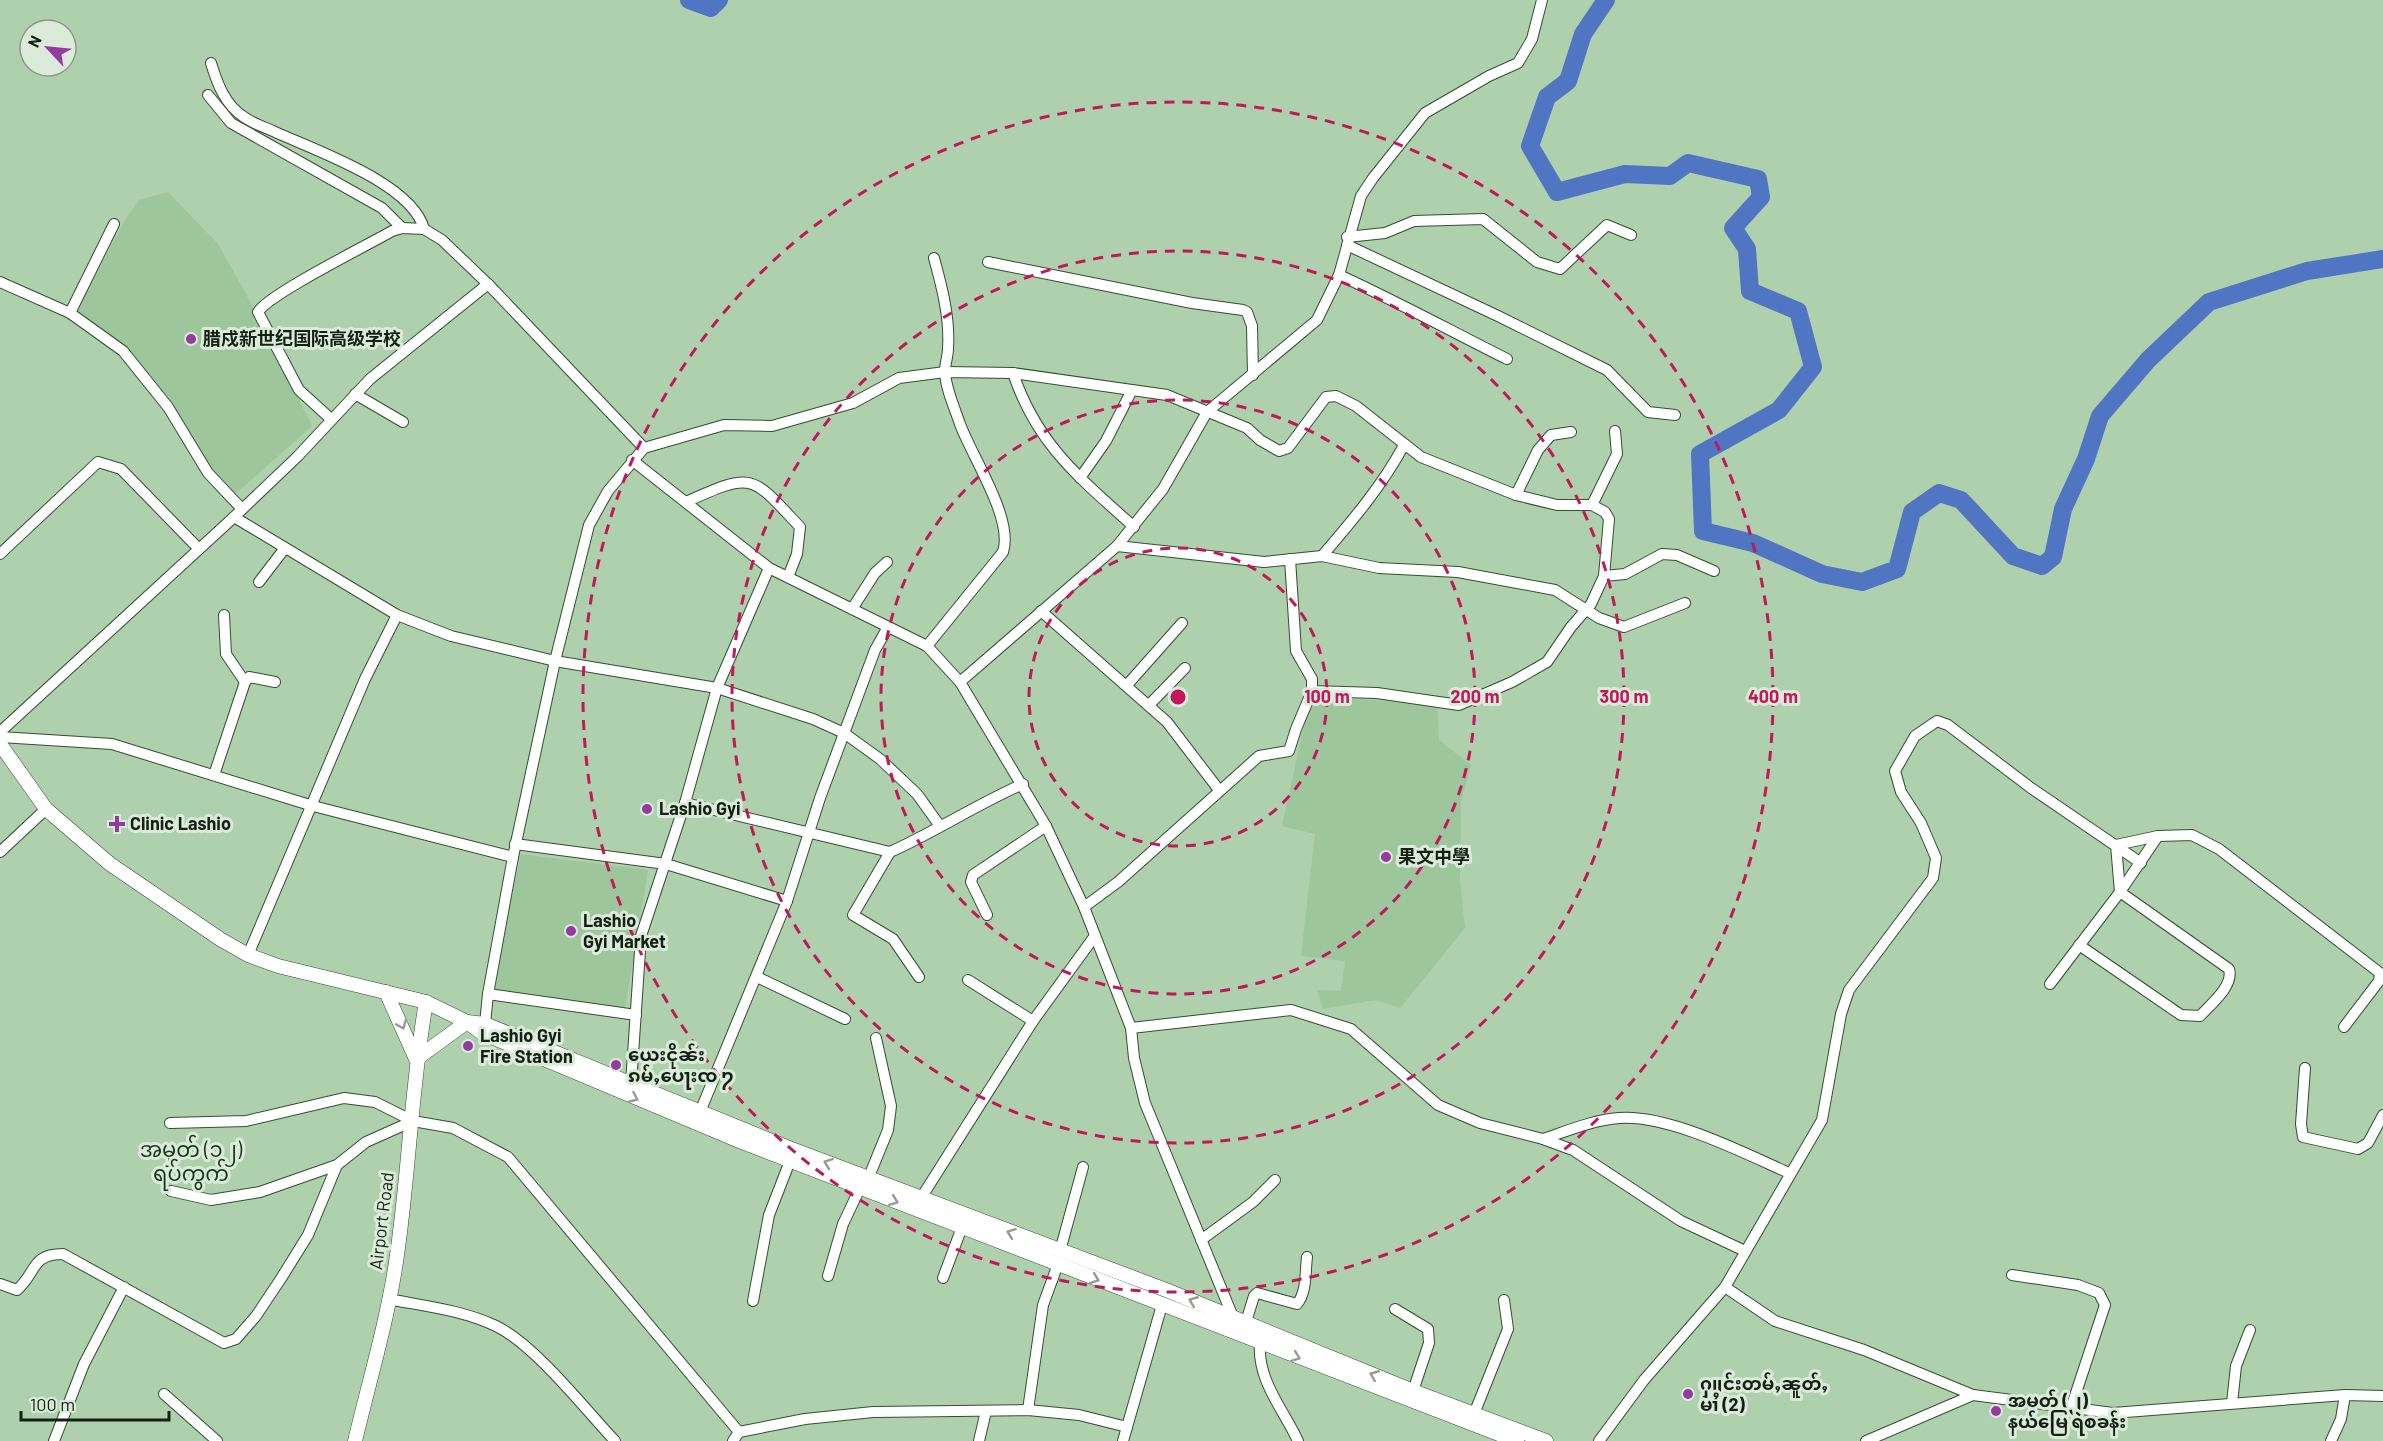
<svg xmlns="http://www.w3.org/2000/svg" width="2383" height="1441" font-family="Barlow,'Noto Sans SC','Noto Sans Myanmar',sans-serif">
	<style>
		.built { fill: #9ec69c }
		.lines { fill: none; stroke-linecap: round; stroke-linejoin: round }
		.river { stroke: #4f75c3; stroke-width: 18 }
		.minor-casing { stroke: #324f30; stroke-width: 12 }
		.major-casing { stroke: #324f30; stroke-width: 15 }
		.minor { stroke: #fff; stroke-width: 10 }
		.major { stroke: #fff; stroke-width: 14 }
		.oneway { stroke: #959b94 }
		.ring { fill: none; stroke: #c2185b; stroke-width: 3; stroke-dasharray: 10 8 }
		.poi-dot { fill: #9739a2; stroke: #daebd9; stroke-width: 2 }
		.labels { text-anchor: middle; stroke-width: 6; stroke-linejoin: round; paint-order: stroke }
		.poi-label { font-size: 18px; font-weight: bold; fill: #132012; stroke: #daebd9; text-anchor: start }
		.street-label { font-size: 18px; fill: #132012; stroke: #daebd9 }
		.quarter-label { font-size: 21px; fill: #1b371a; stroke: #daebd9 }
		.centre { fill: #c2185b; stroke: #daebd9; stroke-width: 3 }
		.ring-label { font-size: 18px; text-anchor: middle; font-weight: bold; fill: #c2185b; stroke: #daebd9; stroke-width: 6; stroke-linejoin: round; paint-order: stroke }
	</style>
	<rect width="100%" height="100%" fill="#aed0ac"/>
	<g class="built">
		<polygon points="168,192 218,244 245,292 312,426 233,496 214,474 170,399 130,352 77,311 125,220 139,200"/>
		<polygon points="1320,697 1437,704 1439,740 1471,765 1461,801 1460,881 1465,928 1400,1008 1376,1000 1323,1009 1317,990 1341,991 1345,961 1301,956 1315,834 1282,826 1308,707"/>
		<polygon points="521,854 648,870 625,1009 492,991"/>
	</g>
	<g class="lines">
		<g class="river">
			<polyline points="689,0 711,8 719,0"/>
			<polyline points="1606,0 1583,34 1568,81 1547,97 1530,146 1557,192 1625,174 1670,176 1688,163 1758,179 1761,197 1733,228 1747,249 1750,291 1798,311 1813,367 1779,410 1700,454 1703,531 1753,543 1822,574 1862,582 1897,569 1912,512 1939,493 1961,500 2013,556 2042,566 2053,557 2063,509 2086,459 2100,416 2148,360 2209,302 2307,271 2383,259"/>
		</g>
		<g class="minor-casing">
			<g id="minor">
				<path d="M211,63C217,83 225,105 244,117C252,123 264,127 273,131C314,150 412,183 424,229"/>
				<polyline points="208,95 231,123 382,208 402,228"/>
				<polyline points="1347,237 1385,233 1414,221 1483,219 1537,262 1560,269 1607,225 1631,235"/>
				<polyline points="1347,245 1498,316 1607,370 1648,412 1675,415"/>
				<polyline points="988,262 1192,303 1243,310 1247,312 1252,326 1253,375"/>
				<path d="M1339,275C1396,301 1451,331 1507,359"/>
				<polyline points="0,282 70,313 123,351 168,407 208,473 242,509"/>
				<polyline points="70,313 114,224"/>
				<path d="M1013,373C1037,445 1080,478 1134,527"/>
				<polyline points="355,394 403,422"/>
				<path d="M331,419L299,390L258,312C269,294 368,245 392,231L402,228L424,229L442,240L488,284L644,448"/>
				<polyline points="632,460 769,568 927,646 960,682 1046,826 1084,907 1131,1028 1134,1058 1145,1103 1233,1317"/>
				<polyline points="1080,478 1106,441 1132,390"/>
				<polyline points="1516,495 1538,450 1551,435 1571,432"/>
				<path d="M686,502C754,471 751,475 800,527L797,554L788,577"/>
				<polyline points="1592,505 1617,454 1615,431"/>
				<polyline points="234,517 397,615 451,636 555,661 717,688 813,719 844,733 880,759 917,794 940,826"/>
				<polyline points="1117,546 1264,562 1322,556 1379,568 1458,572 1555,590 1599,618 1624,627 1685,603"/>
				<polyline points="0,554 98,462 121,469 199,549"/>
				<path d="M1322,556C1352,521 1382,486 1404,445"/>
				<polyline points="1604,576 1625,574 1662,554 1677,555 1714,571"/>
				<polyline points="259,582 285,548"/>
				<polyline points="852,609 875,573 887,562"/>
				<polyline points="1041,611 1167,722 1219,790"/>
				<polyline points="224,615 226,654 245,682"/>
				<path d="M927,646L1003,552C1014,519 972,457 960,424C955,409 945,387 945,371C945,364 948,356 948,348C950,318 942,287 934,258"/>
				<polyline points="960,682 1117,546 1163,489 1207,412 1317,320 1339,275 1361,196 1373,178 1425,113 1489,76 1518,63 1532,39 1542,0"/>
				<polyline points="1127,685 1182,623"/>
				<polyline points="1149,705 1185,668"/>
				<polyline points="0,732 234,517 297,457 370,379 488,284"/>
				<polyline points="0,737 112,744 313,806 513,857"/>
				<polyline points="214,775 245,682 249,677 275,682"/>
				<path d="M685,803L890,852C935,832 977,804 1023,784"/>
				<polyline points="515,844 666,864 787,901"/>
				<polyline points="0,852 46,809"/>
				<polyline points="890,852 853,915 893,939 919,977"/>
				<polyline points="1084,907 1118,882 1259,756 1289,751 1296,729 1312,691"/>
				<polyline points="987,915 971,882 973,875 1046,826"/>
				<path d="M2079,945L2181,1015L2200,1016C2211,1004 2234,986 2229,969L2120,892L2116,845L2158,836"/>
				<polyline points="248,955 365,679 397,615"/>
				<polyline points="757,977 845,1019"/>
				<polyline points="968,980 1033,1021"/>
				<polyline points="2050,984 2120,892 2158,836 2192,835 2219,849 2380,973 2379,981 2344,1027"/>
				<polyline points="488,994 636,1015"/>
				<polyline points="485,1024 488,994 513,857 555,661 589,525 608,491 644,448 724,425 772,426 853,403 899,378 945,372 1013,373 1167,395 1247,428 1260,440 1279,451 1288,448 1326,397 1336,396 1356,406 1421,457 1516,495 1557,505 1592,505 1605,512 1609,519 1604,576 1591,604 1571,627 1547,662 1512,682 1459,705 1377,693 1312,691 1312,679 1296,651 1290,559"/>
				<polyline points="1131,1028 1291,1010 1351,1029 1438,1105 1480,1123 1543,1139 1573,1150 1681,1221 1745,1251"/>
				<polyline points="2305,1068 2301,1124 2303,1137 2358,1149 2368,1143 2383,1115"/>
				<polyline points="631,1084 641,936 685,803 717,688 769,568"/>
				<polyline points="700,1112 787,901 820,798 875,650 888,627"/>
				<polyline points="170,1123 246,1121 344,1098 375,1102 413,1121"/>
				<path d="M1543,1139C1567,1131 1593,1120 1619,1118C1668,1114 1744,1153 1789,1173"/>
				<polyline points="868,1179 888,1130 891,1106 876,1038"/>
				<polyline points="171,1191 211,1200 260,1192 337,1165 366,1142 413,1121 453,1128 508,1157 739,1432"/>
				<polyline points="921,1198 1033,1021 1094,937"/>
				<polyline points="1201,1240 1253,1202 1275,1180"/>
				<polyline points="1060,1251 1083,1167"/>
				<polyline points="2012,1275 2078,1285 2099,1293 2105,1305 2071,1408"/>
				<polyline points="828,1276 843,1224 860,1188"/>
				<polyline points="943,1278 962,1227"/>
				<path d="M0,1284L17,1290C37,1272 31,1254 63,1254L224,1343L236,1339L256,1316L282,1277L308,1235L337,1165"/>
				<polyline points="1725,1287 1775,1321 1864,1350 1973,1395 2113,1413 2345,1395 2383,1396"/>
				<path d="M388,1299C424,1306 462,1310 496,1326C535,1345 584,1408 615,1441"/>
				<polyline points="753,1301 769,1215 790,1161"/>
				<polyline points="1395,1309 1428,1329 1429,1343 1413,1391"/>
				<path d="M1246,1322L1254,1296L1257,1293L1297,1304C1307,1292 1305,1272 1307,1257"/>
				<path d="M1260,1343C1257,1380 1283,1409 1298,1441"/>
				<polyline points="164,1394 217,1441"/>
				<polyline points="2232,1403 2236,1366 2250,1330"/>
				<polyline points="1028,1410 1043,1305 1058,1264"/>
				<polyline points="1474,1414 1508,1329 1504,1300"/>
				<polyline points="54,1441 84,1364 124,1287"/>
				<polyline points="733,1441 739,1432 805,1419 873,1412 1028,1410 1079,1415 1127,1427"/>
				<polyline points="979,1441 986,1411"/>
				<polyline points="1123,1441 1162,1305"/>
				<polyline points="1599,1441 1644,1380 1725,1287 1822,1120 1841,1014 1849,990 1933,878 1936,858 1921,823 1901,792 1895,771 1915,736 1937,721 1948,725 2031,788 2141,863"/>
				<polyline points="1866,1441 1973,1395"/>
				<polyline points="2331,1441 2341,1419 2345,1395"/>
			</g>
		</g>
		<g class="major-casing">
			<g id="major">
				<polyline points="0,744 46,809 110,864 220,939 248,955 278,966 426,1002 467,1022 482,1033 742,1142 1517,1441"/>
				<polyline points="386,992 416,1059 467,1022 485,1024 789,1148 1166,1290 1413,1391 1546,1441"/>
				<path d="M355,1441C369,1382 387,1322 396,1262C409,1176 411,1088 426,1002"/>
			</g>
		</g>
		<use href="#minor" class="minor"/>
		<use href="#major" class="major"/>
	</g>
	<defs><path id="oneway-chevron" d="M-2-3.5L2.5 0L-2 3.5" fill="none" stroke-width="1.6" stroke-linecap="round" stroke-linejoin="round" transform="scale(1.5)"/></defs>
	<g class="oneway">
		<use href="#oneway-chevron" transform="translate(402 1025) rotate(67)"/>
		<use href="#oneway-chevron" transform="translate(634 1098) rotate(23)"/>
		<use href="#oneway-chevron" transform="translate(828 1163) rotate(-159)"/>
		<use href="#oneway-chevron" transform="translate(894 1201) rotate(21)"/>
		<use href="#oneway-chevron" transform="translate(1011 1233) rotate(-160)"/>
		<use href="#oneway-chevron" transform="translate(1095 1279) rotate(21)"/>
		<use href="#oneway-chevron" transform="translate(1193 1301) rotate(-158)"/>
		<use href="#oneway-chevron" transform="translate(1296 1357) rotate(21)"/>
		<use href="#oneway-chevron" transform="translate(1374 1375) rotate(-158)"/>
	</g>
	<g class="ring">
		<circle cx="1178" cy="697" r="149"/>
		<circle cx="1178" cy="697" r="297"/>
		<circle cx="1178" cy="697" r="446"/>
		<circle cx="1178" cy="697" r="595"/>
	</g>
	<g class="poi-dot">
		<circle cx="191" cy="339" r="6"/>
		<circle cx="647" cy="809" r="6"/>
		<path d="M114 815h6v6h6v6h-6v6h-6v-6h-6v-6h6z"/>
		<circle cx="1386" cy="857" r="6"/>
		<circle cx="571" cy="931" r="6"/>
		<circle cx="468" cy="1046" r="6"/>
		<circle cx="616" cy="1065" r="6"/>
		<circle cx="1688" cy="1394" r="6"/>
		<circle cx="1996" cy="1411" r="6"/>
	</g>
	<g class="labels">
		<g class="poi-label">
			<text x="203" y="345">腊戍新世纪国际高级学校</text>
			<text x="659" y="815">Lashio Gyi</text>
			<text x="130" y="830">Clinic Lashio</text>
			<text x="1398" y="863">果文中學</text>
			<text x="583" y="927">Lashio<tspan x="583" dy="21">Gyi Market</tspan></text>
			<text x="480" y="1042">Lashio Gyi<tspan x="480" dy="21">Fire Station</tspan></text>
			<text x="628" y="1061">ယေးငိုၼ်း<tspan x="628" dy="21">ၵမ်ႇပေႃးၸ ႒</tspan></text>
			<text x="1700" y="1390">ႁူင်းတမ်ႇၼူတ်ႇ<tspan x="1700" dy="21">မၢႆ (2)</tspan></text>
			<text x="2008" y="1407">အမှတ် (၂)<tspan x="2008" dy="21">နယ်မြေ ရဲစခန်း</tspan></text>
		</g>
		<g class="street-label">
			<text transform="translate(382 1221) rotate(-83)" y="6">Airport Road</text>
		</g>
		<g class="quarter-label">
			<text x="191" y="1157">အမှတ် (၁၂)<tspan x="191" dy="24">ရပ်ကွက်</tspan></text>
		</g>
	</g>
	<circle cx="1178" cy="697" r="9" class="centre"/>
	<g class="ring-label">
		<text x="1327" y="703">100 m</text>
		<text x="1475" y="703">200 m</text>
		<text x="1624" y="703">300 m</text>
		<text x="1773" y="703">400 m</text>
	</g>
	<g transform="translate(48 48) rotate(296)"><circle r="28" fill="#daebd9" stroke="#8a9a89" stroke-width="1.5"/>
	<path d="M0-4.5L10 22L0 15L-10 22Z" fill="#9739a2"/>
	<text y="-9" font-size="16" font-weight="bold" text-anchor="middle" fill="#132012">N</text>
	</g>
	<path d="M21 1411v9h148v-9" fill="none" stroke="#132012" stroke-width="3"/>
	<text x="30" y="1411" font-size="18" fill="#132012" stroke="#daebd9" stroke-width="4.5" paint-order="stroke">100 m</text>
</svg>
